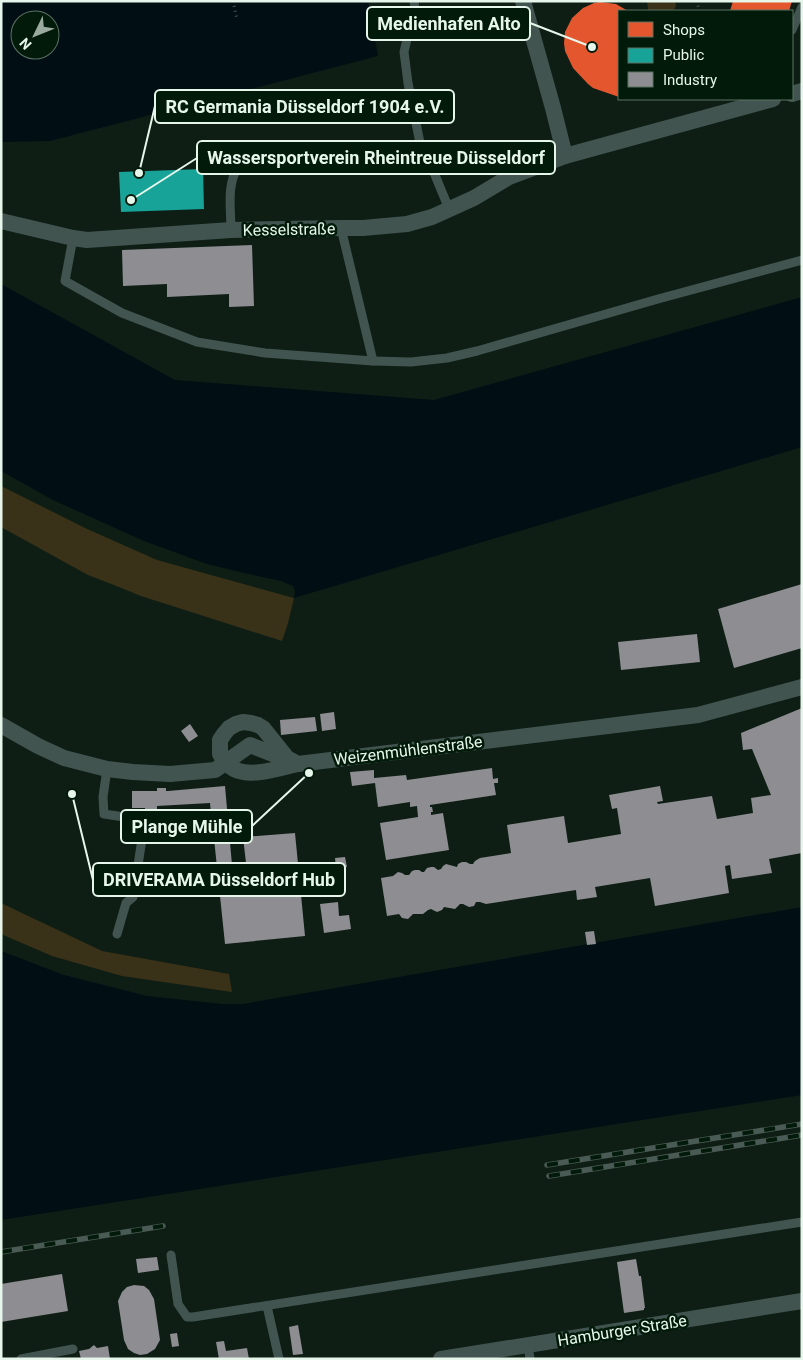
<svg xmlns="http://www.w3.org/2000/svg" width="803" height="1360" font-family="Roboto,sans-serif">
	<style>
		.green { fill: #3a3218 }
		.water { fill: #010f14; fill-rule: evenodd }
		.shops { fill: #e4572e }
		.public { fill: #17a398 }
		.industry { fill: #8d8d92 }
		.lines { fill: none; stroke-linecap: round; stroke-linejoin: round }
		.path { stroke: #485753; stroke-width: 3; stroke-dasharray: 1 4; stroke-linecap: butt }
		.lane { stroke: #415450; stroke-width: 9 }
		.street { stroke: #415450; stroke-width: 16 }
		.rail-casing { stroke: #4a5a54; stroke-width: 5.5 }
		.rail { stroke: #011a09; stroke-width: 4; stroke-dasharray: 11; stroke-linecap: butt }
		.labels { text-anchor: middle; stroke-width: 5; stroke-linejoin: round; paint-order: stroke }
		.street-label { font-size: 16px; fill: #e6f6ea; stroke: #011a09 }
		.leader { fill: none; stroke: #e6f6ea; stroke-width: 2 }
		.callout-dot { fill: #e6f6ea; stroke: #011a09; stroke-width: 2 }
		.callout { fill: #011a09; stroke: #e6f6ea; stroke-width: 2 }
		.callout-label { font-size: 18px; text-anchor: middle; font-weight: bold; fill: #e6f6ea }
	</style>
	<rect width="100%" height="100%" fill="#0e1e14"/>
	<g class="green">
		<polygon points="647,1 675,1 676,6 673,11 650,11 648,9"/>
		<polygon points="1,486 85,528 157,560 294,598 288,623 282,641 141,596 114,585 88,575 1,527"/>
		<polygon points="1,903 102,951 229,974 232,992 122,976 52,956 1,934"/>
	</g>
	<g class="water">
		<path d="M1,1H368L378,56L50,141L1,142ZM20,20H50V50H20Z"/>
		<polygon points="1,284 175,380 434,400 802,297 802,447 294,598 295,591 293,586 281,581 244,573 207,564 144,541 53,500 1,471"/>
		<polygon points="802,907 802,1095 1,1220 1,951 64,975 147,996 222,1004 243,1004"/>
	</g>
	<g class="shops">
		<polygon points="733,1 792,1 789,11 730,11"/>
		<polygon points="600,2 616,4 628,11 619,11 619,97 593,88 588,84 573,68 565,51 564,43 565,32 572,18 583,8 594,3"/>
	</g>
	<polygon class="public" points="203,169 204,209 121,212 119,172"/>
	<g class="industry">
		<polygon points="252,245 254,306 229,307 229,294 167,297 167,284 123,286 122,250"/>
		<polygon points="802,584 802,648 734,668 718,609"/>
		<polygon points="697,634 700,662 621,670 618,642"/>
		<polygon points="802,708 802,853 769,859 772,873 732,879 730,865 725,866 729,893 655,906 650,878 595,887 597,897 577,900 576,890 486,904 480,902 476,902 474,906 469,907 463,904 460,904 455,909 444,907 442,910 437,912 431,909 428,910 423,914 413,914 408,919 402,918 399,914 387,916 381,878 393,876 398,872 402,873 405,875 409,875 412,871 415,870 419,870 422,872 424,872 427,868 431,867 434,867 438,870 441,869 443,866 446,864 457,867 458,864 462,862 466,862 470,864 473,864 475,861 480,858 511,853 507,825 564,816 568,843 621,834 617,808 612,809 609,795 660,786 663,801 657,802 658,804 712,796 717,819 753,813 751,798 771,795 752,749 743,750 741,733"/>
		<polygon points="334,712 336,729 322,731 320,714"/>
		<polygon points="315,717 317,731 281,735 280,720"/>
		<polygon points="190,724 198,736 189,742 181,731"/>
		<polygon points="492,768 493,779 498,778 498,783 494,783 496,795 430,805 430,807 432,807 433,812 431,812 431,815 443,813 449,850 386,860 380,823 418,817 417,806 410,807 410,802 378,807 375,783 352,786 350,772 374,770 374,778 406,775 407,780"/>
		<polygon points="225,786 232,865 246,863 243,837 295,833 305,936 225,944 213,829 200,830 198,816 211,814 210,803 157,806 157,810 145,810 145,808 132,808 132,791 157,791 157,788 166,788 166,791 168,791"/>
		<polygon points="345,857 347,867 336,868 335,858"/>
		<polygon points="338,902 339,916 349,915 351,929 324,933 320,904"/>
		<polygon points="594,931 596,944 587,945 585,932"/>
		<polygon points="157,1257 159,1270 138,1273 136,1259"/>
		<polygon points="636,1259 639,1276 641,1276 645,1308 644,1308 644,1310 624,1313 617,1262"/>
		<polygon points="62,1274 68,1311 1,1322 1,1284"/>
		<polygon points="134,1285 144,1286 149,1290 154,1299 160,1340 155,1349 147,1354 140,1355 134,1353 128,1349 124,1340 118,1301 122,1292 127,1287"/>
		<polygon points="298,1325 303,1354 293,1355 289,1327"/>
		<polygon points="177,1333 179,1346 172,1347 170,1334"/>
		<polygon points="224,1341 226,1351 247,1348 249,1359 219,1359 216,1342"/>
		<polygon points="94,1345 97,1348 108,1346 110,1359 81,1359 79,1351 89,1349"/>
	</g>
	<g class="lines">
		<g class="path">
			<polyline points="233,1 237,20"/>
			<polyline points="696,1 700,11"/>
		</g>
		<g class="lane">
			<polyline points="414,1 416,18 407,39 404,52 408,83 421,148 435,175 449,209"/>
			<polyline points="792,30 802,7"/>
			<path d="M231,230C231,210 226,183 239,166C243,162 248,159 253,156"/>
			<polyline points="73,238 65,281 122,313 197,342 265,353 373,361 341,228"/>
			<polyline points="373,361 411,362 447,358 477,351 658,299 802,260"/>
			<polyline points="107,769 103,797 104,814 145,820 133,897 126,903 117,934"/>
			<polyline points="171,1255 178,1304 187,1317 193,1317 802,1222"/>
			<polyline points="267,1306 279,1359"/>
			<polyline points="528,1345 530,1359"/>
			<polyline points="21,1359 73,1349"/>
		</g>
		<g class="street">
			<polyline points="523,1 553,108 565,156"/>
			<polyline points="792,94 802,91"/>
			<polyline points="1,221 73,238 87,240 231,230 341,228 363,228 407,224 432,217 474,198 509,177 565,156 773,99"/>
			<polyline points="1,725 38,746 64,758 107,769 133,772 170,774 215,770 250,745 288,760"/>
			<path d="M298,764L287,758L263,728L258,725L251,723L243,722L236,724L229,728L224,734L220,740V754C224,760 228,766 234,769C252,778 279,768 298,764L698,715L802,687"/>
			<polyline points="441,1359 802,1301"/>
		</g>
		<g class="rail-casing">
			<g id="rail">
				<polyline points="547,1165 802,1124"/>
				<polyline points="549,1176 802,1135"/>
				<polyline points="1,1252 163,1226"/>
			</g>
		</g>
		<use href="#rail" class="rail"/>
	</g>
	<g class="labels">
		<g class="street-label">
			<text transform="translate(289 229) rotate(-1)" y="6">Kesselstraße</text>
			<text transform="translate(408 750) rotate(-7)" y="6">Weizenmühlenstraße</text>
			<text transform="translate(622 1330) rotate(-9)" y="6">Hamburger Straße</text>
		</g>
	</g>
	<path class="leader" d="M592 47L530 23M139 173L155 106M131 200L197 158M309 773L252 826M72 794L93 880"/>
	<g class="callout-dot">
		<circle cx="592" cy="47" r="5"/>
		<circle cx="139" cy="173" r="5"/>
		<circle cx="131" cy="200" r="5"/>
		<circle cx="309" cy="773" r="5"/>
		<circle cx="72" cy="794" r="5"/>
	</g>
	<g class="callout">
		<rect x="367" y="7" width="163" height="33" rx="5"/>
		<rect x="155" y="90" width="299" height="33" rx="5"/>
		<rect x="197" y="141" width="358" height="33" rx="5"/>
		<rect x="121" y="810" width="131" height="33" rx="5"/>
		<rect x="93" y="863" width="252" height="33" rx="5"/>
	</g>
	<g class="callout-label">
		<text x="449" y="30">Medienhafen Alto</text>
		<text x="305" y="113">RC Germania Düsseldorf 1904 e.V.</text>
		<text x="376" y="164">Wassersportverein Rheintreue Düsseldorf</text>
		<text x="187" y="833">Plange Mühle</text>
		<text x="219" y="886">DRIVERAMA Düsseldorf Hub</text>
	</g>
	<rect width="803" height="1360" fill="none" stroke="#e6f6ea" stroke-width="5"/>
	<rect x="618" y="10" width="175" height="90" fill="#011a09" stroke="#5d7263"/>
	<rect x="628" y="22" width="25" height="15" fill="#e4572e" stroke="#5d7263"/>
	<text x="663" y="35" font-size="15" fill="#e6f6ea">Shops</text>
	<rect x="628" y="48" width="25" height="15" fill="#17a398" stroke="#5d7263"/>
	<text x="663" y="60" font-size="15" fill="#e6f6ea">Public</text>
	<rect x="628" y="72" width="25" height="15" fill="#8d8d92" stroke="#5d7263"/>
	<text x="663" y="85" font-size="15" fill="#e6f6ea">Industry</text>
	<g transform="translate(35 35) rotate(227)"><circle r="24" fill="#011a09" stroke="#5d7263"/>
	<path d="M0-4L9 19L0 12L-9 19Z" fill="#9aaa9f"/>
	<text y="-8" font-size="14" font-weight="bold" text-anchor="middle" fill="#e6f6ea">N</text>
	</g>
</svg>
